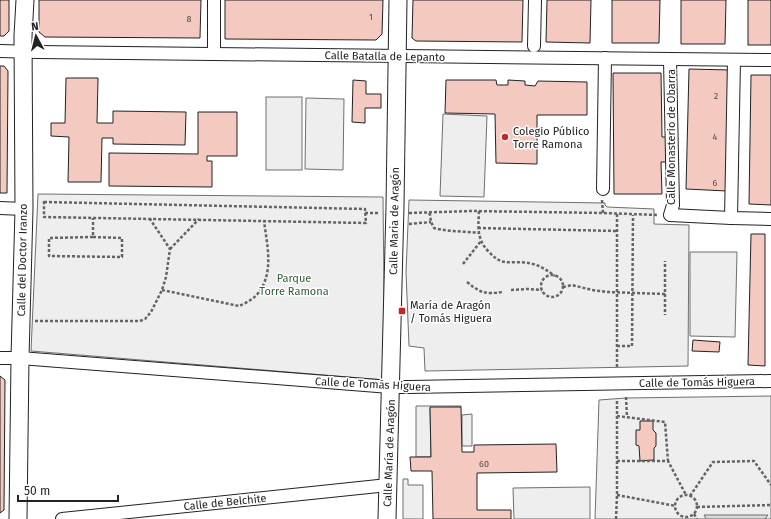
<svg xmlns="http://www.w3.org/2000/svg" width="771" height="519" font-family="'Fira Sans',sans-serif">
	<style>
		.green { fill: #eee; stroke: #6f6f6f }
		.water { fill: #d9d9d9; stroke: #6f6f6f }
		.building { fill: #f3c9c0; stroke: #222 }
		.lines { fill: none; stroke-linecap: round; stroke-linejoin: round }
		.street-casing { stroke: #222; stroke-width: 14 }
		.secondary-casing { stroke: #222; stroke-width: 19 }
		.path { stroke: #646464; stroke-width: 2.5; stroke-dasharray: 3 2; stroke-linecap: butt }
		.street { stroke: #fff; stroke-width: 12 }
		.secondary { stroke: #fff; stroke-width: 17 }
		.poi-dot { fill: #c62828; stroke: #fff; stroke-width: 1.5 }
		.labels { text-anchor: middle; stroke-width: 3; stroke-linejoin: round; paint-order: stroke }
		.number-label { font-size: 9px; fill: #564c4a }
		.street-label { font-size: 11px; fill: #222; stroke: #fff }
		.poi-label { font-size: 11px; fill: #222; stroke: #fff; text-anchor: start }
		.park-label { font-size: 11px; fill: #2f5e38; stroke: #fff }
	</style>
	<rect width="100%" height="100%" fill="#fff"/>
	<g class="green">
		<rect x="266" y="97" width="36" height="73"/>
		<polygon points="306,98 344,99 343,170 305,169"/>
		<polygon points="443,114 487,116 484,197 440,196"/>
		<polygon points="38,194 383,197 385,380 31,351"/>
		<polygon points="409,200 605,203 605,205 607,207 654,209 654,224 689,225 688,366 425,371 424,348 409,346 406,272"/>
		<polygon points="690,252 737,252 735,337 690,336"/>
		<polygon points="771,396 771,519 595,519 599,400 626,398"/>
		<polygon points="416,406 461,406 461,407 430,408 431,457 416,457"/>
		<polygon points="472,414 472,446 462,446 462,415"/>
		<polygon points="403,479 408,479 408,485 423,485 423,519 403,519"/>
		<polygon points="590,487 590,519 514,519 513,488"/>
	</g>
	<polygon class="water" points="704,515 768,515 765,519 706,519"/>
	<g class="building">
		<polygon points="0,0 9,0 9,31 4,36 0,36"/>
		<polygon points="39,0 201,0 200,38 45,37 39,32"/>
		<polygon points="225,0 383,0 382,34 376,40 225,39"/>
		<polygon points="413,0 523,0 522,42 416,41 412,38"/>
		<polygon points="547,0 591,0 590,43 546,42"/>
		<polygon points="612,0 660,0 659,43 612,43"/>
		<polygon points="681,0 726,0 725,44 681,44"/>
		<rect x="748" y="0" width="23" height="45"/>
		<polygon points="0,66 4,66 8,71 7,193 0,193"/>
		<polygon points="689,69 730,70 727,191 686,189"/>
		<polygon points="613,73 661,73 662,137 671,137 671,162 661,162 662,194 614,194"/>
		<polygon points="751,75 771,75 771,205 749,204"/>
		<polygon points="66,78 98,78 97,123 113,123 113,111 186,112 185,145 113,144 113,138 102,138 101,182 68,182 69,137 51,136 51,123 65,123"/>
		<polygon points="353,80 366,81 366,94 381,94 381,108 365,108 365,123 352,122"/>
		<polygon points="446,80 496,80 497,85 508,85 508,80 525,81 525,85 535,86 538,81 587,82 587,115 537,115 537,164 496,163 495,114 445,113"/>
		<polygon points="198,112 237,112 237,156 207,156 207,161 212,161 212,187 109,186 109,153 198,154"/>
		<polygon points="751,234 765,234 765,366 748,365"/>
		<polygon points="693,340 720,342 719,352 692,351"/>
		<polygon points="0,376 5,380 4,510 0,513"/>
		<polygon points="430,407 461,407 462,452 474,452 474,445 556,444 557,472 477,473 477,510 511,510 511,519 433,519 432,471 411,471 410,457 431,457"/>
		<polygon points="640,421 653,421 653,430 656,433 656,446 654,448 654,460 640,461 639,446 636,445 636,430 640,430"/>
	</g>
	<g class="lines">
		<g class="street-casing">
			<g id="street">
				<polyline points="534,46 535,0"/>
				<polyline points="0,51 37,52 771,60"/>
				<polyline points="214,54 214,0"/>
				<polyline points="670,60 673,205 670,215 731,218 771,219"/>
				<polyline points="603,189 605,58"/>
				<polyline points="0,208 24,209"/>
				<polyline points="731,218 734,60"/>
				<polyline points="0,358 20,358 390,387 409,387 771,381"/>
				<polyline points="62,519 388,485"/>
			</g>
		</g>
		<g class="secondary-casing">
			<g id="secondary">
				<polyline points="18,519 20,358 24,209 23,36 25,0"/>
				<polyline points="387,519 395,206 398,0"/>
			</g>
		</g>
		<g class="path">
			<polyline points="602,200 603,213"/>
			<polygon points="44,202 365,209 366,223 44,217"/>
			<path d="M479,211C478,228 477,240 489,252C494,257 498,261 505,262C514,263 524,261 533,264C541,266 548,271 555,276"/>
			<polyline points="365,213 378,213"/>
			<polyline points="409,213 472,211 603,213 658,215"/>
			<path d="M429,213L430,215L431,222L434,228C449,232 464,231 479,233"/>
			<polyline points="617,214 617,367"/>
			<polyline points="409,224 431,222"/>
			<polyline points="478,228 617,231"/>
			<polyline points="93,237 49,238 49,256 122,257 122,238 93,237 93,218"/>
			<polyline points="170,249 199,219"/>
			<polyline points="463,264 481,241"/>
			<circle cx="552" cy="286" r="11"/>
			<path d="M467,282C482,294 485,294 503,292"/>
			<polyline points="563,287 572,285 592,290 607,292 665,294 665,261"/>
			<path d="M162,290L239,306C246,303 254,299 259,292C274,272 267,244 264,221"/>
			<polyline points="511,290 528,289 542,290"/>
			<polyline points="665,294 665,315"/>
			<polyline points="35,321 140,321 145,319 151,312 162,290 166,277 170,249 150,219"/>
			<polyline points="617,346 632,346 633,215"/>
			<polyline points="626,397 627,417"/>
			<polyline points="617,416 665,422 668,461"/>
			<polyline points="617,461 668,461 686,495"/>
			<polyline points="617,495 676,506"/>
			<circle cx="686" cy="506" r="11"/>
			<polyline points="690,496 713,462 754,461 771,485"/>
			<polyline points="697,507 771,505"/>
			<polyline points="694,514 697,519"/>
			<polyline points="616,519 617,495 617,400"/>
		</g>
		<use href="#street" class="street"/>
		<use href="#secondary" class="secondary"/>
	</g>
	<g class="poi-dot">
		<circle cx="505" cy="137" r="4"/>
		<rect x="398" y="307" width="8" height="8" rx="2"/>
	</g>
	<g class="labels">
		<g class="number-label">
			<text x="371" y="20">1</text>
			<text x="189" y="22">8</text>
			<text x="716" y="99">2</text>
			<text x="715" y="140">4</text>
			<text x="715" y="186">6</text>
			<text x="484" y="467">60</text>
		</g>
		<g class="street-label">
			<text transform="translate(385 56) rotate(1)" y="4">Calle Batalla de Lepanto</text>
			<text transform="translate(671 137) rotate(-90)" y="4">Calle Monasterio de Obarra</text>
			<text transform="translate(394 221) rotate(-89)" y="4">Calle Maria de Aragón</text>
			<text transform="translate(22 260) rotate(-89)" y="4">Calle del Doctor Iranzo</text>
			<text transform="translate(697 382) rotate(-1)" y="4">Calle de Tomás Higuera</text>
			<text transform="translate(373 384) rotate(3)" y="4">Calle de Tomás Higuera</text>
			<text transform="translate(389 453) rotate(-88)" y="4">Calle María de Aragón</text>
			<text transform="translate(225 502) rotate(-6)" y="4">Calle de Belchite</text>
		</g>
		<g class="poi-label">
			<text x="513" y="135">Colegio Público<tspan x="513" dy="13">Torre Ramona</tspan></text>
			<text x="410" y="309">María de Aragón<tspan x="410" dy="13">/ Tomás Higuera</tspan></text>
		</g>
		<g class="park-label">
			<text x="294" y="282">Parque<tspan x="294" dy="13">Torre Ramona</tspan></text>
		</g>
	</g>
	<g transform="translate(36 36) rotate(353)" stroke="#ffffff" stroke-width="3" paint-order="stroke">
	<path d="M0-3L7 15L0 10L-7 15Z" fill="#222222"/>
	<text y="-6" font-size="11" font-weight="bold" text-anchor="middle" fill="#222222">N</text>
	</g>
	<path d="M18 495v6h100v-6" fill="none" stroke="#222222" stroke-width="2"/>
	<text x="24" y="495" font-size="12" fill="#222222" stroke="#ffffff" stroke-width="3" paint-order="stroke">50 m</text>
</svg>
